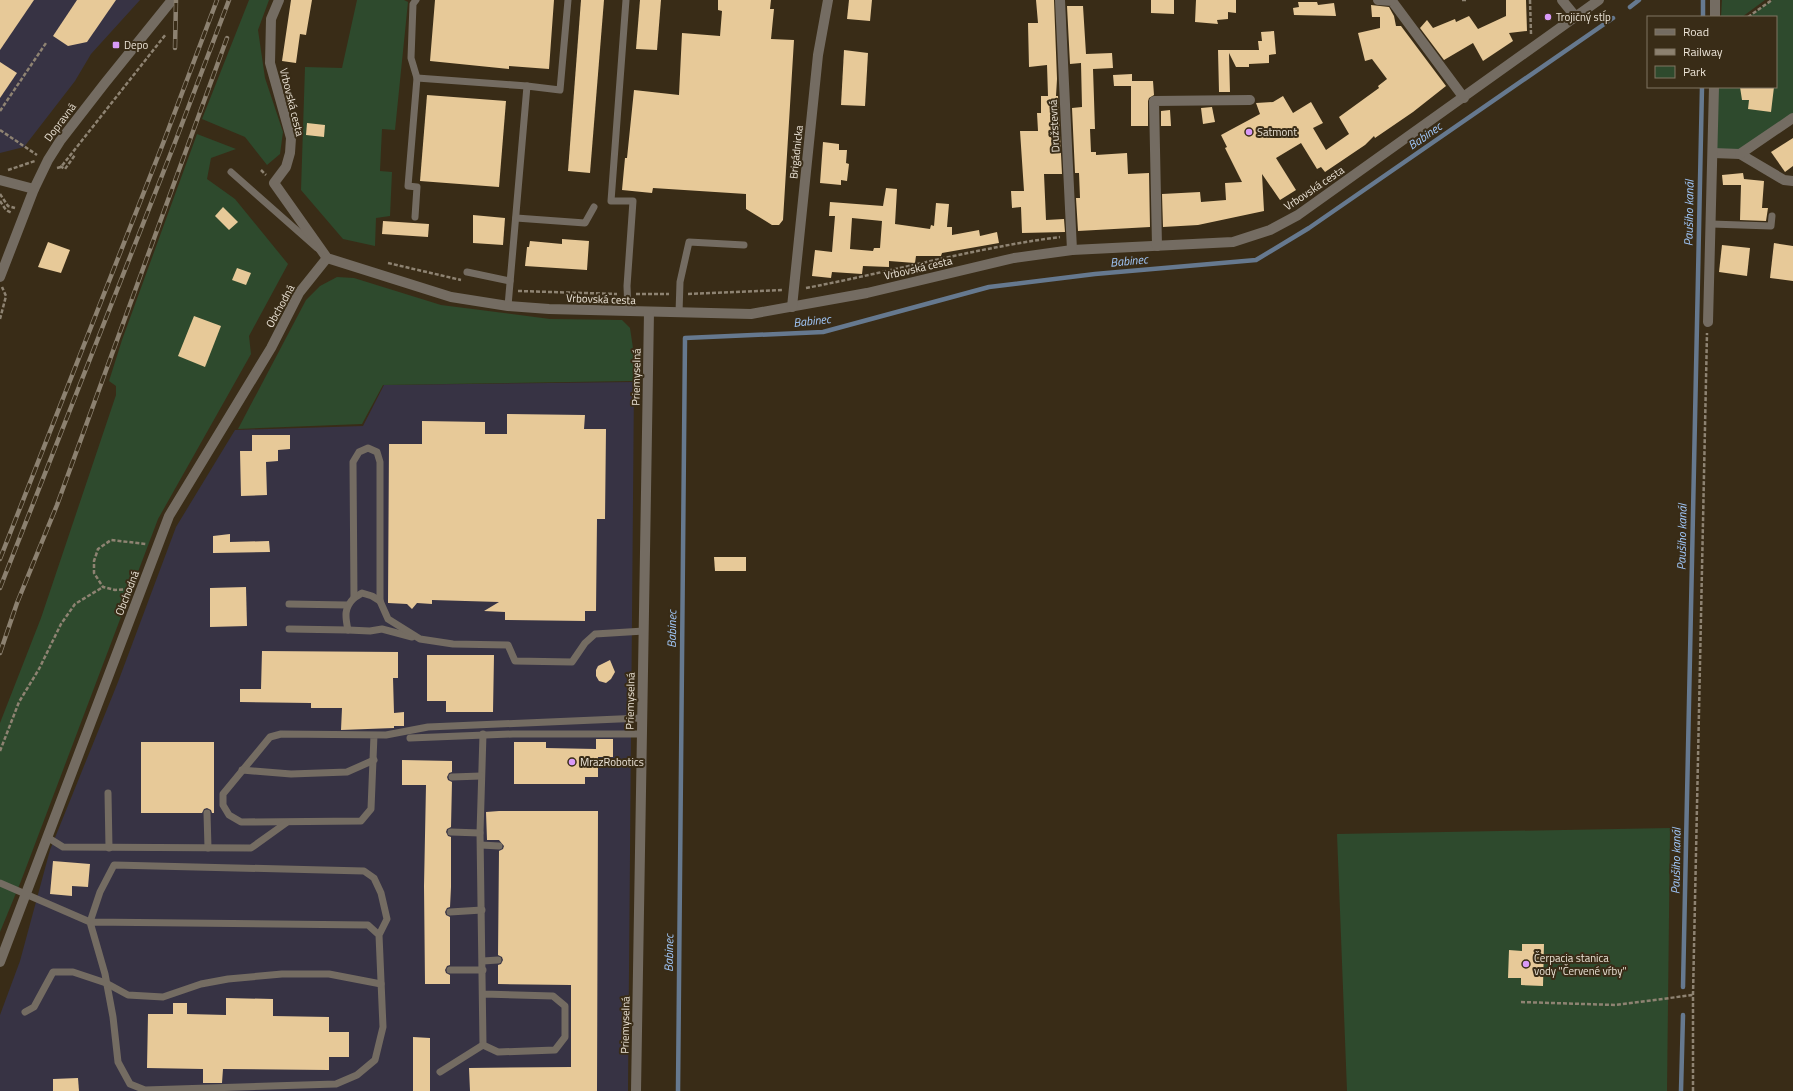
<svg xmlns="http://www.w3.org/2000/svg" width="1793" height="1091" font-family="'Titillium Web',sans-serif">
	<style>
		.industrial { fill: #373344 }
		.green { fill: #2e4a2d }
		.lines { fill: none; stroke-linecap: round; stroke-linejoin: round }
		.stream { stroke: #66798f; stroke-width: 4.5 }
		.building { fill: #e7c998; fill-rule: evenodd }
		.path { stroke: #8e8372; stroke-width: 2.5; stroke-dasharray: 4 2; stroke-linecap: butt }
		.lane { stroke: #746c62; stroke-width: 7 }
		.street { stroke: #746c62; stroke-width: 10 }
		.rail-casing { stroke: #8c8170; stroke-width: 4.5 }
		.rail { stroke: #392c17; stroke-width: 3; stroke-dasharray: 9; stroke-linecap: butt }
		.poi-dot { fill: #d99af7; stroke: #392c17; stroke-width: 1.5 }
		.labels { text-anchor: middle; stroke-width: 4; stroke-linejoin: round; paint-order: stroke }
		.poi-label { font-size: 11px; fill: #ebe3d6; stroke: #392c17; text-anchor: start }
		.street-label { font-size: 11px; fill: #ebe3d6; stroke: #392c17 }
		.water-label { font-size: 12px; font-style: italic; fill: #a1c8fa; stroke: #392c17 }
	</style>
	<rect width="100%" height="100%" fill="#392c17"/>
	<g class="industrial">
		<polygon points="0,0 140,0 91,54 75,81 24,147 0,153"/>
		<polygon points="634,382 628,1091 0,1091 0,1015 20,961 50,850 118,682 176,527 235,430 363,426 384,385"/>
	</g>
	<g class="green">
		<polygon points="249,0 269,0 258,30 265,78 283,132 280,154 267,165 245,137 202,119"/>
		<polygon points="357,0 404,0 408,2 395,130 382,129 380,171 392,172 390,216 376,218 375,246 343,239 301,190 305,67 342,68"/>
		<polygon points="1722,0 1765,0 1742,17 1721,17"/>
		<polygon points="1772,0 1793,0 1793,118 1740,154 1713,153 1714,87 1776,87 1776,17 1748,17"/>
		<polygon points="197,134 236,149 211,158 207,179 235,199 288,264 249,336 251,354 158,519 21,881 0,932 0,723 41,618 116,395 116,386 109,381 122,340"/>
		<polygon points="337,277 354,278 441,305 550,319 622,320 630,328 634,355 633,381 383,385 362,424 238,429 306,300 320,286"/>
		<polygon points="1670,828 1667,1091 1347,1091 1337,834"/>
	</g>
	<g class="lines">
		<g class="stream">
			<polyline points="1630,7 1639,0"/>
			<polyline points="1703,17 1703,0"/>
			<polyline points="1683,987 1702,87"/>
			<polyline points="678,1091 685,338 823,332 989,287 1095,274 1256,260 1309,228 1613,18"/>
			<polyline points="1681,1091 1683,1015"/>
		</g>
	</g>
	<g class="building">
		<polygon points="0,0 34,0 0,50"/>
		<polygon points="77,0 116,0 87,42 68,46 53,36"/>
		<polygon points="291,0 312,0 306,35 300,34 296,63 282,61"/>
		<polygon points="435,0 554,0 549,69 509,66 509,69 430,61"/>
		<polygon points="581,0 604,0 590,173 568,171"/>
		<polygon points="640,0 661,0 657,50 636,49"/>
		<polygon points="718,0 771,0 770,9 774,9 771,39 794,40 783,220 779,225 772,225 746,209 746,194 653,188 652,193 622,190 625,158 627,158 634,90 679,95 682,33 720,36 722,11 718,10"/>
		<polygon points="849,0 872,0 870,21 847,19"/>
		<polygon points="1036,0 1054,0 1057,79 1056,96 1058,96 1062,174 1044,174 1046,220 1064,219 1065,232 1022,233 1021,207 1012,208 1011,191 1024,191 1020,131 1038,131 1037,113 1041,113 1041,96 1048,96 1047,65 1029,67 1028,23 1038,23"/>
		<polygon points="1151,0 1174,0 1174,14 1151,13"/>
		<polygon points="1196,0 1236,0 1236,13 1228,12 1228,19 1217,20 1218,24 1195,22"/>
		<polygon points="1506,0 1526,0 1527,31 1509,33 1513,41 1483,61 1473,43 1444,60 1420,28 1427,20 1433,28 1455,19 1456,22 1469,16 1478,29 1506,16"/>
		<polygon points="1298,2 1317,2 1318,5 1334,3 1336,16 1294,15 1293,8 1299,7"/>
		<polygon points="1371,5 1389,7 1394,16 1396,26 1401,26 1446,86 1413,112 1375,138 1374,136 1365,145 1325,172 1321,167 1317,169 1301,143 1276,158 1296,190 1280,200 1262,174 1264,211 1198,225 1163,227 1162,194 1200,192 1201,202 1226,200 1225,183 1242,182 1225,148 1227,147 1221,135 1260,114 1256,103 1273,102 1283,96 1293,113 1311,102 1323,123 1313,128 1326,150 1349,134 1339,117 1379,88 1378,86 1387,79 1372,59 1365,61 1358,33 1380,28 1380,17 1372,17"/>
		<polygon points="1067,6 1083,6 1086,54 1112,53 1113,68 1093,69 1095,129 1090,129 1091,152 1096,152 1096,155 1127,153 1128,174 1149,173 1150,227 1078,231 1076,198 1080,198 1079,173 1075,173 1072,108 1082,107 1081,63 1070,64"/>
		<polygon points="1274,31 1276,54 1269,55 1269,63 1249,64 1249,67 1236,67 1229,53 1230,92 1219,92 1218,50 1259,50 1258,41 1262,41 1261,32"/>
		<polygon points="844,50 868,53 865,106 841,105"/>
		<polygon points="0,62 17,73 0,98"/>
		<polygon points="1132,74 1132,81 1153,81 1154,95 1149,98 1148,101 1148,126 1131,126 1131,86 1114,86 1113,75"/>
		<polygon points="1740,87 1774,87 1771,112 1748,109 1749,100 1742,100"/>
		<polygon points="427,95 506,101 499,187 420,181"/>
		<polygon points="1212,107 1215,122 1203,124 1201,108"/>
		<polygon points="1170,110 1171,126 1161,126 1161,111"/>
		<polygon points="307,123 325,125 324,137 306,135"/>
		<polygon points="1793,138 1793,166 1785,172 1771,152"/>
		<polygon points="823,142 839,144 839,150 847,150 846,163 849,164 847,181 841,180 841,185 820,183"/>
		<polygon points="1743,173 1744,179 1764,181 1762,208 1768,208 1766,221 1740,220 1741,185 1723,185 1722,175"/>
		<path d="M886,188L897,189L895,224L930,229L931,225L934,226L936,203L949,204L947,227H952V235L979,230L980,236L997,232L999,243L942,253L941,256H916L915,263L889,261V267L863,266L862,274L832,272L831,278L812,276L815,250L832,252L835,216H829L830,202L883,206ZM852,218L882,221L880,248H874L873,251L850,249Z"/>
		<polygon points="223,207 238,222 229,230 215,216"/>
		<polygon points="473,215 505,218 503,245 473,243"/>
		<polygon points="383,221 429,224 428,237 382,234"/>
		<polygon points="562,239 589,241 587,270 525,266 527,247 529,247 530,241 562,244"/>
		<polygon points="48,242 70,250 61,273 38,267"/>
		<polygon points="1774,243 1793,246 1793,281 1770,278"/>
		<polygon points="1722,245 1750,248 1747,276 1719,272"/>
		<polygon points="237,268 251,273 246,285 232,280"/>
		<polygon points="194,316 221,326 205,367 178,356"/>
		<polygon points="507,414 585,415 584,429 606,429 605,519 597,519 596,611 585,611 585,621 505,620 505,612 484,611 499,602 432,600 432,604 417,603 412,609 407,604 388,603 389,444 422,444 422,421 485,422 485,434 507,434"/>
		<polygon points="252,435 290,435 290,449 278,450 278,461 266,462 267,495 241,496 240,451 252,451"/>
		<polygon points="230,534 230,542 269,541 270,552 213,553 213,536"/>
		<polygon points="714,557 746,557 746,571 715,571"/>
		<polygon points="246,587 247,626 210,627 210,588"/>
		<polygon points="262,651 398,652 398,678 393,678 394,713 404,712 404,726 394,726 394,728 341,730 342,708 311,708 311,703 240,702 240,689 261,689"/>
		<polygon points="427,655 494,655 493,712 446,712 446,701 427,701"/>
		<polygon points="610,660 615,672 611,679 606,683 599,681 596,676 596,670 598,666"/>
		<polygon points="596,739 613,739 613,757 598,757 598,777 585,777 585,784 514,784 514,742 546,742 546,748 596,749"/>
		<polygon points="141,742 214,742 214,813 212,813 211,810 207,808 204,809 202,813 141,813"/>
		<polygon points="402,760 452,761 452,772 449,773 447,777 448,780 452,782 451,827 447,829 446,832 448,836 451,837 451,887 450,907 447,908 445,912 446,915 450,917 450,965 447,966 445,970 446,973 450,975 450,984 425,984 424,886 426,785 402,785"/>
		<polygon points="499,811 598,811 597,1091 470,1091 469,1068 571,1067 571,985 498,984 498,965 501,964 503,960 502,957 498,955 499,851 503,849 504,846 499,840 487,840 486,812"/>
		<polygon points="53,861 90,864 88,887 72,886 72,896 50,894"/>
		<polygon points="1522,944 1544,944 1543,986 1521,985 1521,978 1508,978 1509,950 1522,951"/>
		<polygon points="226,998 273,999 273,1016 329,1017 329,1032 349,1032 349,1057 329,1057 329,1070 223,1069 222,1083 203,1083 203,1069 147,1068 148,1014 173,1014 173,1003 187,1003 187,1014 226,1015"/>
		<polygon points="413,1037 430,1038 430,1091 413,1091"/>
		<polygon points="78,1078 79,1091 53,1091 53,1079"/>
	</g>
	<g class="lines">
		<g class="path">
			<polyline points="1462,0 1467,0"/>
			<polyline points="1530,0 1531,34"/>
			<polyline points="1748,17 1772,0"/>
			<polyline points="0,111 46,43"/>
			<polyline points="0,130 37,155"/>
			<polyline points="60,166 65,169 75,155"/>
			<polyline points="57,168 61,167 166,34"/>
			<polyline points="8,170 35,161"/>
			<polyline points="261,170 266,175"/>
			<polyline points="0,194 8,206 15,208"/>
			<polyline points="0,201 6,210 12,213"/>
			<polyline points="388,263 461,280"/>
			<path d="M806,288C891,272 974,248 1060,237"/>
			<polyline points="518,291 617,294"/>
			<polyline points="636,294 669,294"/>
			<polyline points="688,294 783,290"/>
			<polyline points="0,319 6,296 2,287"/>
			<polyline points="129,589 115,590 103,587 94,573 94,561 98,549 111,540 146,544"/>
			<polyline points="0,751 19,702 39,669 61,624 75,604 103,587"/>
			<polyline points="1521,1002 1615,1005 1693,995"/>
			<polyline points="1693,1091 1693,995 1707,333"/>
		</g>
		<g class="lane">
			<polyline points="416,0 413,4 411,58 417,78"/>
			<polyline points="626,0 611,201 633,201 627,286 628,311"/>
			<polyline points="231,172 317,248"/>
			<polyline points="415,217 417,187 408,186 417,78 527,86"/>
			<polyline points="516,218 585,223 594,207"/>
			<polyline points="1711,224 1771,226 1772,216"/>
			<polyline points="467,272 510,281"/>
			<polyline points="508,306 527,86 560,90 568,0"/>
			<polyline points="679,313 680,282 689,242 744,245"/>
			<polyline points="354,598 362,593 372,596 380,601"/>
			<polyline points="289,604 347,605"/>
			<polyline points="289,629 348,630 370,631 382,629 412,637"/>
			<path d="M348,630C345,616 344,608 354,598L353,462L359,452L368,448L377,452L380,462V601L388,619L420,639L453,644L508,645L515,661L572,662L585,643L595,634L644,631"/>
			<polyline points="483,734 480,833 483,1045 498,1052 555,1050 565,1037 565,1006 553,996 483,994"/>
			<polyline points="374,735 371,809 361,821 241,822 229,815 223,805 223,794 270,737 281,734 386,735 428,727 642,718"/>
			<polyline points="410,738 513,734 642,734"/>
			<polyline points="242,770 291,774 347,772 374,760"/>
			<polyline points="452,777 481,776"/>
			<polyline points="108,793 109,848"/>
			<polyline points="207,813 208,848"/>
			<polyline points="451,832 480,833"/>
			<polyline points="47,837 63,847 251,848 286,823"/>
			<polyline points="481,845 499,846"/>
			<polyline points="0,883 90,922 105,974 113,1017 118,1062 130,1084 145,1090 336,1084 357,1075 375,1060 383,1027 379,935 368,925 90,922 100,892 114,865 364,871 374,878 381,893 387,919 379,935"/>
			<polyline points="450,912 482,910"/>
			<polyline points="483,961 498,960"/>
			<polyline points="450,970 483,970"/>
			<polyline points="25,1012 34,1007 53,972 73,972 106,983 128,995 163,997 201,984 228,979 282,974 329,974 381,984"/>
			<polyline points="440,1072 483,1045"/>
		</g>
		<g class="street">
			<polyline points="279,0 271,19 270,63 291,138 290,153 286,167 274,183 327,258 451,297 508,306 549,309 751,314 867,293 1014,258 1072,250 1233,242 1270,230 1298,215 1599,0"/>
			<polyline points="1060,0 1072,250"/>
			<polyline points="1378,0 1392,1 1464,98"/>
			<polyline points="1562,0 1575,16"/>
			<polyline points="1715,17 1715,0"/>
			<polyline points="1713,153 1740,154 1784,180 1793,181"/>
			<polyline points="1740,154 1793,118"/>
			<polyline points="0,180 34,189"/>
			<polyline points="1157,246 1154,101 1250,100"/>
			<polyline points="0,277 34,189 48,160 60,141 105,83 172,0"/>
			<polyline points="792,307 818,55 828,0"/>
			<polyline points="1708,322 1714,87"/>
			<polyline points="0,962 169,516 271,348 299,293 327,258"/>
			<polyline points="636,1091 649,312"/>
		</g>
		<g class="rail-casing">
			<g id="rail">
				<polyline points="175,48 176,0"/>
				<polyline points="0,559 164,141 217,0"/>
				<polyline points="0,588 174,145 229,0"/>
				<polyline points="0,653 17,603 57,505 227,38"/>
			</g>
		</g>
		<use href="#rail" class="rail"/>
	</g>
	<g class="poi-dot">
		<circle cx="1548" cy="17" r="4"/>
		<rect x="112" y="41" width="8" height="8" rx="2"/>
		<circle cx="1249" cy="132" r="4"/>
		<circle cx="572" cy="762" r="4"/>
		<circle cx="1526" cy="964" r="4"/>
	</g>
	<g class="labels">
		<g class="poi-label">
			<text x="1556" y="21">Trojičný stĺp</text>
			<text x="124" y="49">Depo</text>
			<text x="1257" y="136">Satmont</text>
			<text x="580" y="766">MrazRobotics</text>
			<text x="1534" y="962">Čerpacia stanica<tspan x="1534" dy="13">vody "Červené vŕby"</tspan></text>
		</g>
		<g class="street-label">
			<text transform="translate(292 102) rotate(76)" y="4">Vrbovská cesta</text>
			<text transform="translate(60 122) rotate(-53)" y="4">Dopravná</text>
			<text transform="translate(1054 126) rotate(-93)" y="4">Družstevná</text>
			<text transform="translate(796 152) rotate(-84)" y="4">Brigádnicka</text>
			<text transform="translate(1314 188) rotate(-34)" y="4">Vrbovská cesta</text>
			<text transform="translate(918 268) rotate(-13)" y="4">Vrbovská cesta</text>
			<text transform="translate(601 299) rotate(2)" y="4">Vrbovská cesta</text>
			<text transform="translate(280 306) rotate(-61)" y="4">Obchodná</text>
			<text transform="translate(636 377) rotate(-89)" y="4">Priemyselná</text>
			<text transform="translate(127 593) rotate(-69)" y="4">Obchodná</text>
			<text transform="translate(630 701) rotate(-89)" y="4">Priemyselná</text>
			<text transform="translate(625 1025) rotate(-89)" y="4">Priemyselná</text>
		</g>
		<g class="water-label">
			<text transform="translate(1425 136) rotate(-35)" y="4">Babinec</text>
			<text transform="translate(1689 213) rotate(-89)" y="4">Paušiho kanál</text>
			<text transform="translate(1129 261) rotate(-5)" y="4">Babinec</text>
			<text transform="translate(812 321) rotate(-6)" y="4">Babinec</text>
			<text transform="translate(1682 537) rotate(-89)" y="4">Paušiho kanál</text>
			<text transform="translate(672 629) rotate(-89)" y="4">Babinec</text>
			<text transform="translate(1676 861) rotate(-89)" y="4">Paušiho kanál</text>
			<text transform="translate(669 953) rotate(-89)" y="4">Babinec</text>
		</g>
	</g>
	<rect x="1647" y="16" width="130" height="72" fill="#392c17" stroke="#807563"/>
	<rect x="1655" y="29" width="20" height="6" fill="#746c62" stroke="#807563"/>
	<text x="1683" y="36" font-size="12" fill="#ebe3d6">Road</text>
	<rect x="1655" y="49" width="20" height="6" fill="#8c8170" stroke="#807563"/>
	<text x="1683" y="56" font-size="12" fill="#ebe3d6">Railway</text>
	<rect x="1655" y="66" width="20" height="12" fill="#2e4a2d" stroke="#807563"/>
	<text x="1683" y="76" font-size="12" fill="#ebe3d6">Park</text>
</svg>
